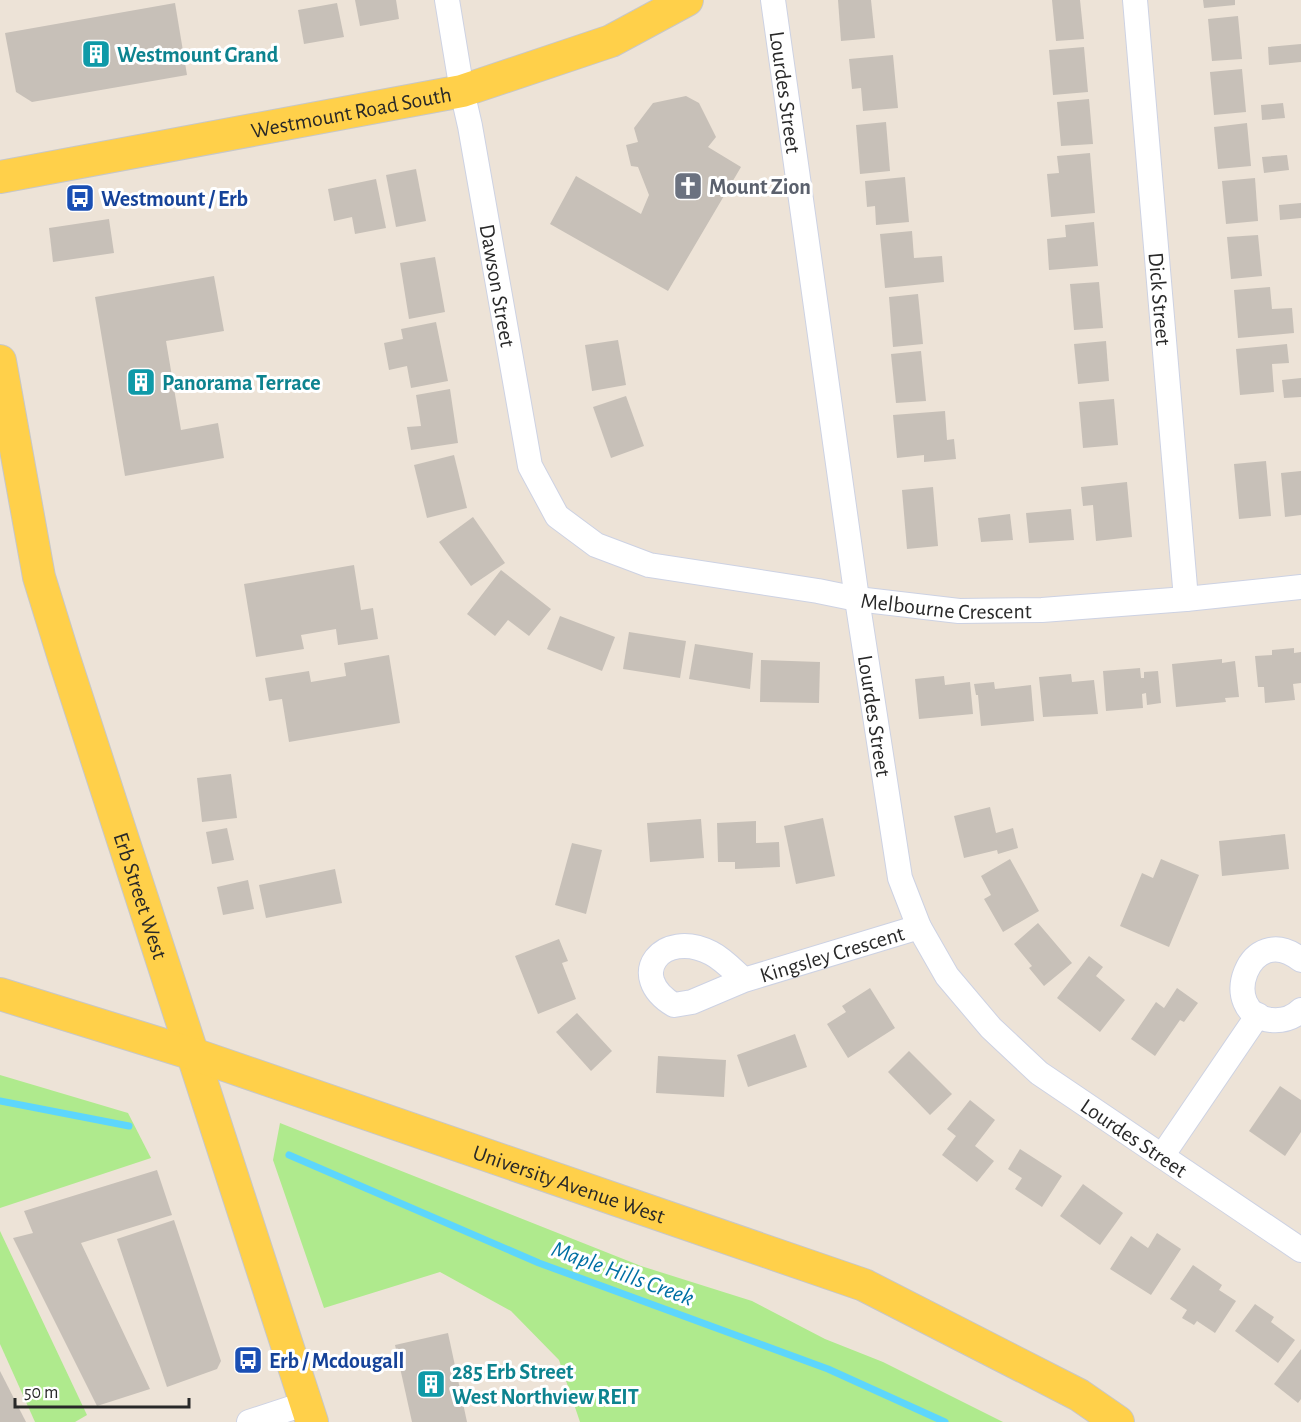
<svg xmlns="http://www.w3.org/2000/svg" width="1301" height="1422" font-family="'Alegreya Sans',sans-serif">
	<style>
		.green { fill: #afea8d }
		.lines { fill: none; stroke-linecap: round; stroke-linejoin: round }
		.stream { stroke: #5dd6fc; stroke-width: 7 }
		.building { fill: #c7c0b8 }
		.minor-casing { stroke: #cdd2e3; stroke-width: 26 }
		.major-casing { stroke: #c7c7c7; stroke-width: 34 }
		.minor { stroke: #fff; stroke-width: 24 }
		.major { stroke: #ffd04a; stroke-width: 32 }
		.labels { text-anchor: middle; stroke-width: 6; stroke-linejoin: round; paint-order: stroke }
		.culture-label { font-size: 22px; font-weight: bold; fill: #0d838f; stroke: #fff; text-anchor: start }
		.street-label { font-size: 22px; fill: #282828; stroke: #fff }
		.worship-label { font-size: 22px; font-weight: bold; fill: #5b616d; stroke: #fff; text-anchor: start }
		.transit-label { font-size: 22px; font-weight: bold; fill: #164399; stroke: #fff; text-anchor: start }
		.water-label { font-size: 24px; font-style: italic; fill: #0070a4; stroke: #fff }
	</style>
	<rect width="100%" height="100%" fill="#ede3d7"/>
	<g class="green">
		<polygon points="0,1075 128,1113 151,1158 0,1208"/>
		<polygon points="280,1123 641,1266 752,1301 825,1339 883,1362 1003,1422 580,1422 559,1360 511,1311 440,1272 324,1308 273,1160"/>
		<polygon points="0,1231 87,1415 75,1422 35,1422 0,1344"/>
	</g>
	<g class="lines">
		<g class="stream">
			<polyline points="0,1101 129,1126"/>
			<polyline points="289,1155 539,1263 828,1369 945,1422"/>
		</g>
	</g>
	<g class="building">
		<polygon points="355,0 396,0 399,19 360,26"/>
		<polygon points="838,0 871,0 875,38 841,41"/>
		<polygon points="1052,0 1080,0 1084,39 1056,41"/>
		<polygon points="1203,0 1235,0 1235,5 1204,8"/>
		<polygon points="175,3 187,75 32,102 16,92 5,33"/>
		<polygon points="337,3 344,37 304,44 298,10"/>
		<polygon points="1238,16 1242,59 1212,61 1208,19"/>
		<polygon points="1301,44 1301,62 1269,65 1268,47"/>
		<polygon points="1084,47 1088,92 1053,95 1049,50"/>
		<polygon points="893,55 898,108 863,111 861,88 852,89 849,59"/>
		<polygon points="1242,69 1246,112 1214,115 1210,72"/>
		<polygon points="686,96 699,103 716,137 708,147 741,167 668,291 550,224 576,176 641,214 649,195 638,167 631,166 626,145 638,142 634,128 653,103"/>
		<polygon points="1089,99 1093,144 1061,146 1057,102"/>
		<polygon points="1283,103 1285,118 1262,120 1261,105"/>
		<polygon points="886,122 890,171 860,174 856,125"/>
		<polygon points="1247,123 1251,166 1218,169 1214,127"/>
		<polygon points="1090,153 1095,213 1051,217 1047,174 1059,173 1057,156"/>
		<polygon points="1287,155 1289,170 1264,173 1262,157"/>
		<polygon points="416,169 426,221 396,227 386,175"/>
		<polygon points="905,177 909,222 876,225 875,206 867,207 865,181"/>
		<polygon points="1255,178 1258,221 1226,224 1222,181"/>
		<polygon points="376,179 386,228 355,234 352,217 334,221 328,189"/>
		<polygon points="1301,203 1301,218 1280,220 1279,205"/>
		<polygon points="109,219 114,253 53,262 49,228"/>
		<polygon points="1094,222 1098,266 1049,270 1047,239 1066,237 1065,225"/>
		<polygon points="912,231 914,258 942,256 944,282 885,288 880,234"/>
		<polygon points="1258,235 1262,276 1231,279 1227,237"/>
		<polygon points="435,257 445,312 409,319 400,263"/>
		<polygon points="214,276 224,331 166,341 181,430 218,423 224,458 125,476 95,297"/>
		<polygon points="1099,282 1103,328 1074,330 1070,284"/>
		<polygon points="1270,287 1272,309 1292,308 1294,333 1238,338 1234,290"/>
		<polygon points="918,294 923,344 893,347 889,297"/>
		<polygon points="436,322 448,381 411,388 407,366 389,370 384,343 403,339 401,329"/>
		<polygon points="618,340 626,385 592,391 585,345"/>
		<polygon points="1106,341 1109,381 1078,384 1074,344"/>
		<polygon points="1287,344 1289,363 1272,364 1274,392 1240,395 1236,349"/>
		<polygon points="921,351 926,401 896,403 891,354"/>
		<polygon points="1301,378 1301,397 1284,398 1282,380"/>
		<polygon points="450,389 458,443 411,450 407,427 421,426 416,395"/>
		<polygon points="626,396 644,446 611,458 593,407"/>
		<polygon points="1114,399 1118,445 1083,448 1079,402"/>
		<polygon points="945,411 947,440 954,439 956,459 924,462 924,455 897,458 893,415"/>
		<polygon points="454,455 467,508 427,518 414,465"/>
		<polygon points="1266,461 1271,516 1239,519 1234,464"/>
		<polygon points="1301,471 1301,515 1285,517 1281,473"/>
		<polygon points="1127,482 1132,537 1096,541 1093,505 1083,506 1081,487"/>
		<polygon points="933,487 938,546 907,549 902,490"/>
		<polygon points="1071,509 1074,540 1029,543 1026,513"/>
		<polygon points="1010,514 1013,540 981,542 978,518"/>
		<polygon points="473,517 505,563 471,586 439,542"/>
		<polygon points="354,565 361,610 373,608 378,639 338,645 336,629 301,635 304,649 256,657 244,584"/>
		<polygon points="501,570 551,609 529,636 508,620 495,636 467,614"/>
		<polygon points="560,616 615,637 602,671 547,649"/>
		<polygon points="629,632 686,641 680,678 623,669"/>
		<polygon points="695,644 753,653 750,689 689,679"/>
		<polygon points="1294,648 1294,653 1301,652 1301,683 1293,684 1295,700 1265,703 1264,687 1258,687 1255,656 1272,655 1272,650"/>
		<polygon points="389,655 400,723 289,742 282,699 269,701 265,678 309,671 311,682 346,676 344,663"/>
		<polygon points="1222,659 1222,663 1235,661 1239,697 1225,698 1226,702 1176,707 1172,664"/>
		<polygon points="761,660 820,662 819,703 760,702"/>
		<polygon points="1140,668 1141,678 1144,678 1144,672 1158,671 1161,703 1147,705 1146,693 1142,694 1143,708 1106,711 1103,671"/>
		<polygon points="1071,674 1072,682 1094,680 1098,714 1043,717 1039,677"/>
		<polygon points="944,676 945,685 970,682 973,714 919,719 915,679"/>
		<polygon points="994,682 995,689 1031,685 1034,721 981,726 978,695 976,695 974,684"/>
		<polygon points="231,774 237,818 202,822 197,778"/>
		<polygon points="990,807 996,833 1013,828 1018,848 998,854 997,850 964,858 954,816"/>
		<polygon points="823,818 835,876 796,884 784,826"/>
		<polygon points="701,819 704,858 650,862 647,823"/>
		<polygon points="756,821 756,843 779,842 780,867 735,869 735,862 718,862 717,823"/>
		<polygon points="227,828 234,860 212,864 206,832"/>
		<polygon points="1285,834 1289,869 1222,876 1219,841"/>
		<polygon points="572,843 602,850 586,914 555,905"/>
		<polygon points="1010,859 1039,911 1003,932 984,899 991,895 981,876"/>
		<polygon points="1161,859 1199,875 1169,947 1120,926 1142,873 1153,878"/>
		<polygon points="335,869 342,903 266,918 259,885"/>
		<polygon points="248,880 254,909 223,915 217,887"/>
		<polygon points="1038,923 1072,963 1044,986 1029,968 1032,966 1014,944"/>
		<polygon points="559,939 568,961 562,963 576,999 538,1014 515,956"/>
		<polygon points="1089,956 1103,967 1096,976 1125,1000 1100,1032 1057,998"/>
		<polygon points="870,988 895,1028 848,1058 827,1024 846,1012 842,1006"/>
		<polygon points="1177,988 1198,1003 1184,1022 1180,1020 1155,1056 1131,1039 1156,1002 1164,1008"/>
		<polygon points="577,1013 612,1051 591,1071 556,1032"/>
		<polygon points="795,1034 807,1067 748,1087 737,1055"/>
		<polygon points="909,1051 952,1094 930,1115 888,1072"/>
		<polygon points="658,1056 726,1060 724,1097 656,1093"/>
		<polygon points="1280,1086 1301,1100 1301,1132 1285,1156 1249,1131"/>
		<polygon points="970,1100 995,1120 975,1146 994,1161 977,1182 942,1155 956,1136 947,1129"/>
		<polygon points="1020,1149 1062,1176 1042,1207 1015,1189 1022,1178 1008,1169"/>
		<polygon points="157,1170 172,1215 81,1243 150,1389 97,1406 13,1238 33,1233 24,1211"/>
		<polygon points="1083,1184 1123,1213 1100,1245 1060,1216"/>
		<polygon points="174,1220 221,1361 217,1369 167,1387 117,1239"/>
		<polygon points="1157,1233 1181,1249 1151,1295 1110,1269 1131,1236 1148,1248"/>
		<polygon points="1193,1265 1222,1285 1219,1290 1236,1301 1215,1333 1197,1321 1194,1325 1182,1318 1187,1310 1170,1299"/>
		<polygon points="1255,1304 1274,1317 1271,1322 1295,1340 1278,1363 1235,1331"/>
		<polygon points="448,1333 467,1422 412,1422 395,1345"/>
		<polygon points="1301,1349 1301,1399 1298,1403 1274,1384"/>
		<polygon points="0,1371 26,1422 0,1422"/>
	</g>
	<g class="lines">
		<g class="minor-casing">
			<g id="minor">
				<path id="s1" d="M447,0L462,91L470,126L530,466L557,516L596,545L649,565L818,591L857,599L959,611L1042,610L1186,599L1301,587"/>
				<path id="s2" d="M773,0L857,599L900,878L919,927L947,976L991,1028L1039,1073L1301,1250"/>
				<path id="s3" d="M1135,0L1186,599"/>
				<path d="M1301,960C1249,918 1216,1014 1271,1020C1282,1021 1293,1018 1301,1010"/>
				<path id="s4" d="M744,980C734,971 723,959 711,953C662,928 625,976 674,1005L692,1002L744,980L919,927"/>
				<polyline points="1162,1156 1258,1015"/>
				<polyline points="249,1422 307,1403"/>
			</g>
		</g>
		<g class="major-casing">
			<g id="major">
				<path id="s5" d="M0,177L462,91L611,41L687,0"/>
				<path id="s6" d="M0,361L39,577L64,658L312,1422"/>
				<path id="s7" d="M0,994L193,1054L864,1285L1079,1395L1118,1422"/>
			</g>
		</g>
		<use href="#minor" class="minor"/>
		<use href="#major" class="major"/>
	</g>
	<defs>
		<g id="building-square" transform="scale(1.5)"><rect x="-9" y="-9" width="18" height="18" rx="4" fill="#0f9aa8" stroke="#fff"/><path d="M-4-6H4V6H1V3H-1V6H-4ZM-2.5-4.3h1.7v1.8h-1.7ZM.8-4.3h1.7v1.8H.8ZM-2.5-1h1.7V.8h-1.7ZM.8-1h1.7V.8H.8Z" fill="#fff"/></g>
		<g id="church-square" transform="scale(1.5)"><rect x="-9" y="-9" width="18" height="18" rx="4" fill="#6b7280" stroke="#fff"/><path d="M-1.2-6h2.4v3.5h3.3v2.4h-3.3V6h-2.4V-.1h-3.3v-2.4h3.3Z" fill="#fff"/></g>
		<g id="bus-square" transform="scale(1.5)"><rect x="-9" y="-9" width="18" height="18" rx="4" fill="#1a4fb4" stroke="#fff"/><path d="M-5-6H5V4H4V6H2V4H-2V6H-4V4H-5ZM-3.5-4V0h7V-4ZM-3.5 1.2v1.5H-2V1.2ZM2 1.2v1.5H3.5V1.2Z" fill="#fff"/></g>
	</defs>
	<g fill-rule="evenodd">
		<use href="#building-square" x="96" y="54"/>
		<use href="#church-square" x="688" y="186"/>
		<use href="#bus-square" x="80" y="198"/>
		<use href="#building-square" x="141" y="382"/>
		<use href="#bus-square" x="248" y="1360"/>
		<use href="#building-square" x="431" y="1384"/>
	</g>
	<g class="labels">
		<g class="culture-label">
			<text x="117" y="62">Westmount Grand</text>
			<text x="162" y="390">Panorama Terrace</text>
			<text x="452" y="1379">285 Erb Street<tspan x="452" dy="25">West Northview REIT</tspan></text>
		</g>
		<g class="street-label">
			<text dy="8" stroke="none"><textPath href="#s2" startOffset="93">Lourdes Street</textPath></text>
			<text dy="8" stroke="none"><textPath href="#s5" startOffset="357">Westmount Road South</textPath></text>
			<text dy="8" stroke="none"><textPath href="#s1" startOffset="290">Dawson Street</textPath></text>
			<text dy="8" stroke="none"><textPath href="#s3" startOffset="300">Dick Street</textPath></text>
			<text dy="8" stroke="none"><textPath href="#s1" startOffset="936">Melbourne Crescent</textPath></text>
			<text dy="8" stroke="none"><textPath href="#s2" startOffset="723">Lourdes Street</textPath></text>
			<text dy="8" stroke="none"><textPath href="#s6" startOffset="554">Erb Street West</textPath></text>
			<text dy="8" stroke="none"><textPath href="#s4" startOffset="326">Kingsley Crescent</textPath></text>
			<text dy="8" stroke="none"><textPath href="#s2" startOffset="1245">Lourdes Street</textPath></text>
			<text dy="8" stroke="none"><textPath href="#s7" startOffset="600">University Avenue West</textPath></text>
		</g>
		<g class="worship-label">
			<text x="709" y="194">Mount Zion</text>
		</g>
		<g class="transit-label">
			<text x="101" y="206">Westmount / Erb</text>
			<text x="269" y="1368">Erb / Mcdougall</text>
		</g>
		<g class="water-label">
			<text transform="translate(623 1273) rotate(20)" y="8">Maple Hills Creek</text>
		</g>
	</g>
	<path d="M15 1398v9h174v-9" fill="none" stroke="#282828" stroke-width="3"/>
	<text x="24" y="1398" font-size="18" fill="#282828" stroke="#ffffff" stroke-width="4.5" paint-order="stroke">50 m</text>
</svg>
